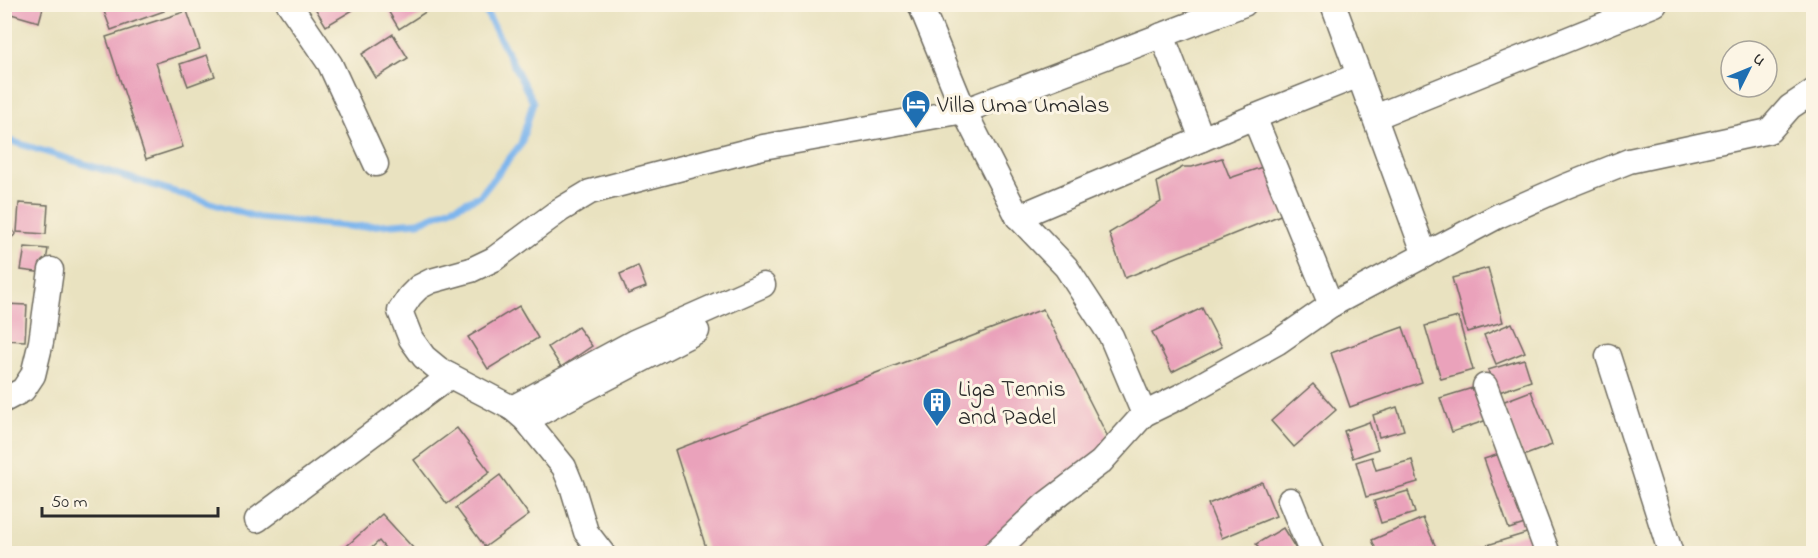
<svg xmlns="http://www.w3.org/2000/svg" width="1818" height="558" font-family="'Indie Flower',sans-serif">
	<style>
		.lines { fill: none; stroke-linecap: round; stroke-linejoin: round }
		.stream { stroke: #7db5ed; stroke-width: 7 }
		.building { fill: #eaa2bb }
		.street-casing { stroke: #6e6b5f; stroke-width: 27 }
		.street { stroke: #fff; stroke-width: 24 }
		.labels { text-anchor: middle; stroke-width: 6; stroke-linejoin: round; paint-order: stroke }
		.poi-label { font-size: 24px; fill: #2b2b2b; stroke: #fcf5e5; text-anchor: start }
	</style>
	<rect width="100%" height="100%" fill="#fcf5e5"/>
	<filter id="ink" filterUnits="userSpaceOnUse"><feTurbulence type="fractalNoise" baseFrequency=".0167" numOctaves="2"/><feDisplacementMap in="SourceGraphic" scale="12" xChannelSelector="R" yChannelSelector="G"/><feConvolveMatrix kernelMatrix="1 2 1 2 8 2 1 2 1" color-interpolation-filters="sRGB"/></filter>
	<filter id="wash" filterUnits="userSpaceOnUse"><feTurbulence type="fractalNoise" baseFrequency=".008" numOctaves="4" result="noise"/><feDisplacementMap in="SourceGraphic" scale="24" xChannelSelector="R" yChannelSelector="G"/><feGaussianBlur stdDeviation="1.35" result="paint"/><feColorMatrix in="noise" values="0 0 0 0 0 0 0 0 0 0 0 0 0 0 0 0 0 1.4 0 .05"/><feComposite in="paint" operator="in"/></filter>
	<g filter="url(#wash)">
		<rect width="100%" height="100%" fill="#e9e2c0"/>
		<g class="lines">
			<polyline class="stream" points="4,139 259,218 355,227 419,222 480,196 521,144 533,102 482,4"/>
		</g>
		<g id="blocks">
			<g class="building">
				<polygon points="4,4 44,4 39,22 4,12"/>
				<polygon points="106,4 162,4 164,11 111,30 102,6"/>
				<polygon points="321,4 350,4 353,10 326,26 315,8"/>
				<polygon points="384,4 438,4 399,29"/>
				<polygon points="187,11 200,49 156,63 183,147 146,159 106,37"/>
				<polygon points="393,34 408,58 376,78 362,54"/>
				<polygon points="207,55 215,76 188,86 180,64"/>
				<polygon points="1222,158 1230,178 1268,165 1288,212 1125,278 1109,233 1161,202 1157,182 1183,167 1192,167"/>
				<polygon points="19,203 48,205 46,234 17,232"/>
				<polygon points="4,222 16,234 4,244"/>
				<polygon points="25,247 48,249 44,273 21,270"/>
				<polygon points="638,266 646,287 628,294 620,274"/>
				<polygon points="1488,268 1503,322 1467,332 1452,278"/>
				<polygon points="4,304 27,305 25,341 4,340"/>
				<polygon points="519,306 538,338 488,369 468,337"/>
				<polygon points="1202,308 1222,347 1172,372 1152,332"/>
				<polygon points="1043,309 1119,459 1009,554 708,554 675,450"/>
				<polygon points="1458,317 1473,370 1441,379 1425,326"/>
				<polygon points="1512,323 1525,352 1496,364 1484,335"/>
				<polygon points="578,327 592,346 561,367 548,347"/>
				<polygon points="1403,327 1422,382 1350,407 1331,353"/>
				<polygon points="1524,359 1531,381 1496,393 1488,370"/>
				<polygon points="1313,384 1336,410 1294,447 1271,421"/>
				<polygon points="1479,386 1490,419 1452,432 1440,398"/>
				<polygon points="1531,391 1552,445 1523,456 1502,402"/>
				<polygon points="1397,407 1404,430 1379,437 1373,415"/>
				<polygon points="1369,422 1378,449 1353,458 1344,431"/>
				<polygon points="457,428 490,472 447,504 414,460"/>
				<polygon points="1506,452 1531,522 1509,529 1484,459"/>
				<polygon points="1372,457 1376,470 1412,460 1418,482 1366,497 1356,462"/>
				<polygon points="500,475 529,515 485,547 456,508"/>
				<polygon points="1262,482 1276,516 1222,538 1208,504"/>
				<polygon points="1408,491 1415,513 1381,523 1374,501"/>
				<polygon points="382,514 414,549 408,554 390,554 379,541 365,554 338,554"/>
				<polygon points="1423,518 1439,554 1378,554 1372,540"/>
				<polygon points="1283,528 1299,554 1262,554 1256,544"/>
				<polygon points="1530,532 1537,554 1472,554 1471,550"/>
			</g>
		</g>
	</g>
	<g filter="url(#ink)">
		<use href="#blocks" fill-opacity="0" stroke="#6e6b5f" stroke-width="1.5"/>
		<g class="lines">
			<g class="street-casing">
				<g id="street">
					<polyline points="289,4 330,64 376,164"/>
					<polyline points="920,4 964,111 1018,217 1066,267 1111,336 1144,414 1101,462 1046,504 993,554"/>
					<polyline points="1333,4 1425,255"/>
					<polyline points="1162,35 1202,139"/>
					<polyline points="1254,117 1331,305"/>
					<polyline points="1375,117 1655,4"/>
					<polyline points="1018,217 1254,117 1359,75"/>
					<polyline points="1608,356 1671,554"/>
					<polyline points="1485,386 1548,554"/>
					<polyline points="4,400 23,390 33,375 41,342 51,270"/>
					<polyline points="512,408 634,342 763,285"/>
					<polyline points="1144,414 1183,395 1278,342 1331,305 1498,216 1564,187 1629,161 1769,131 1790,107 1814,91"/>
					<polyline points="526,420 697,331"/>
					<polyline points="1290,500 1312,554"/>
					<polyline points="257,520 450,376"/>
					<polyline points="603,554 586,532 573,489 564,467 526,420 512,408 441,371 424,357 411,339 400,311 410,296 419,287 431,281 471,270 494,259 560,210 590,192 763,147 964,111 1244,4"/>
				</g>
			</g>
			<use href="#street" class="street"/>
		</g>
	</g>
	<defs>
		<g id="hotel-pin" transform="scale(1.5)"><path d="M0 17L-7.5 6A9.5 9.5 0 1 1 7.5 6Z" fill="#1f6fb2" stroke="#fcf5e5"/><path d="M-6-4.5h1.5V1H6V5H4.5V3h-9V5H-6ZM-4 0a1.8 1.8 0 1 1 3.6 0ZM.5 0V-2.5h3Q6-2.5 6 0Z" fill="#fff"/></g>
		<g id="building-pin" transform="scale(1.5)"><path d="M0 17L-7.5 6A9.5 9.5 0 1 1 7.5 6Z" fill="#1f6fb2" stroke="#fcf5e5"/><path d="M-4-6H4V6H1V3H-1V6H-4ZM-2.5-4.3h1.7v1.8h-1.7ZM.8-4.3h1.7v1.8H.8ZM-2.5-1h1.7V.8h-1.7ZM.8-1h1.7V.8H.8Z" fill="#fff"/></g>
	</defs>
	<g fill-rule="evenodd">
		<use href="#hotel-pin" x="916" y="104"/>
		<use href="#building-pin" x="937" y="402"/>
	</g>
	<g class="labels">
		<g class="poi-label">
			<text x="937" y="112">Villa Uma Umalas</text>
			<text x="958" y="396">Liga Tennis<tspan x="958" dy="28">and Padel</tspan></text>
		</g>
	</g>
	<rect width="1818" height="558" fill="none" stroke="#fcf5e5" stroke-width="24"/>
	<g transform="translate(1749 69) rotate(47)"><circle r="28" fill="#fcf5e5" stroke="#a8a49b" stroke-width="1.5"/>
	<path d="M0-4.5L10 22L0 15L-10 22Z" fill="#1f6fb2"/>
	<text y="-9" font-size="16" font-weight="bold" text-anchor="middle" fill="#2b2b2b">U</text>
	</g>
	<path d="M42 507v9h176v-9" fill="none" stroke="#2b2b2b" stroke-width="3"/>
	<text x="51" y="507" font-size="18" fill="#2b2b2b" stroke="#fcf5e5" stroke-width="4.5" paint-order="stroke">50 m</text>
</svg>
